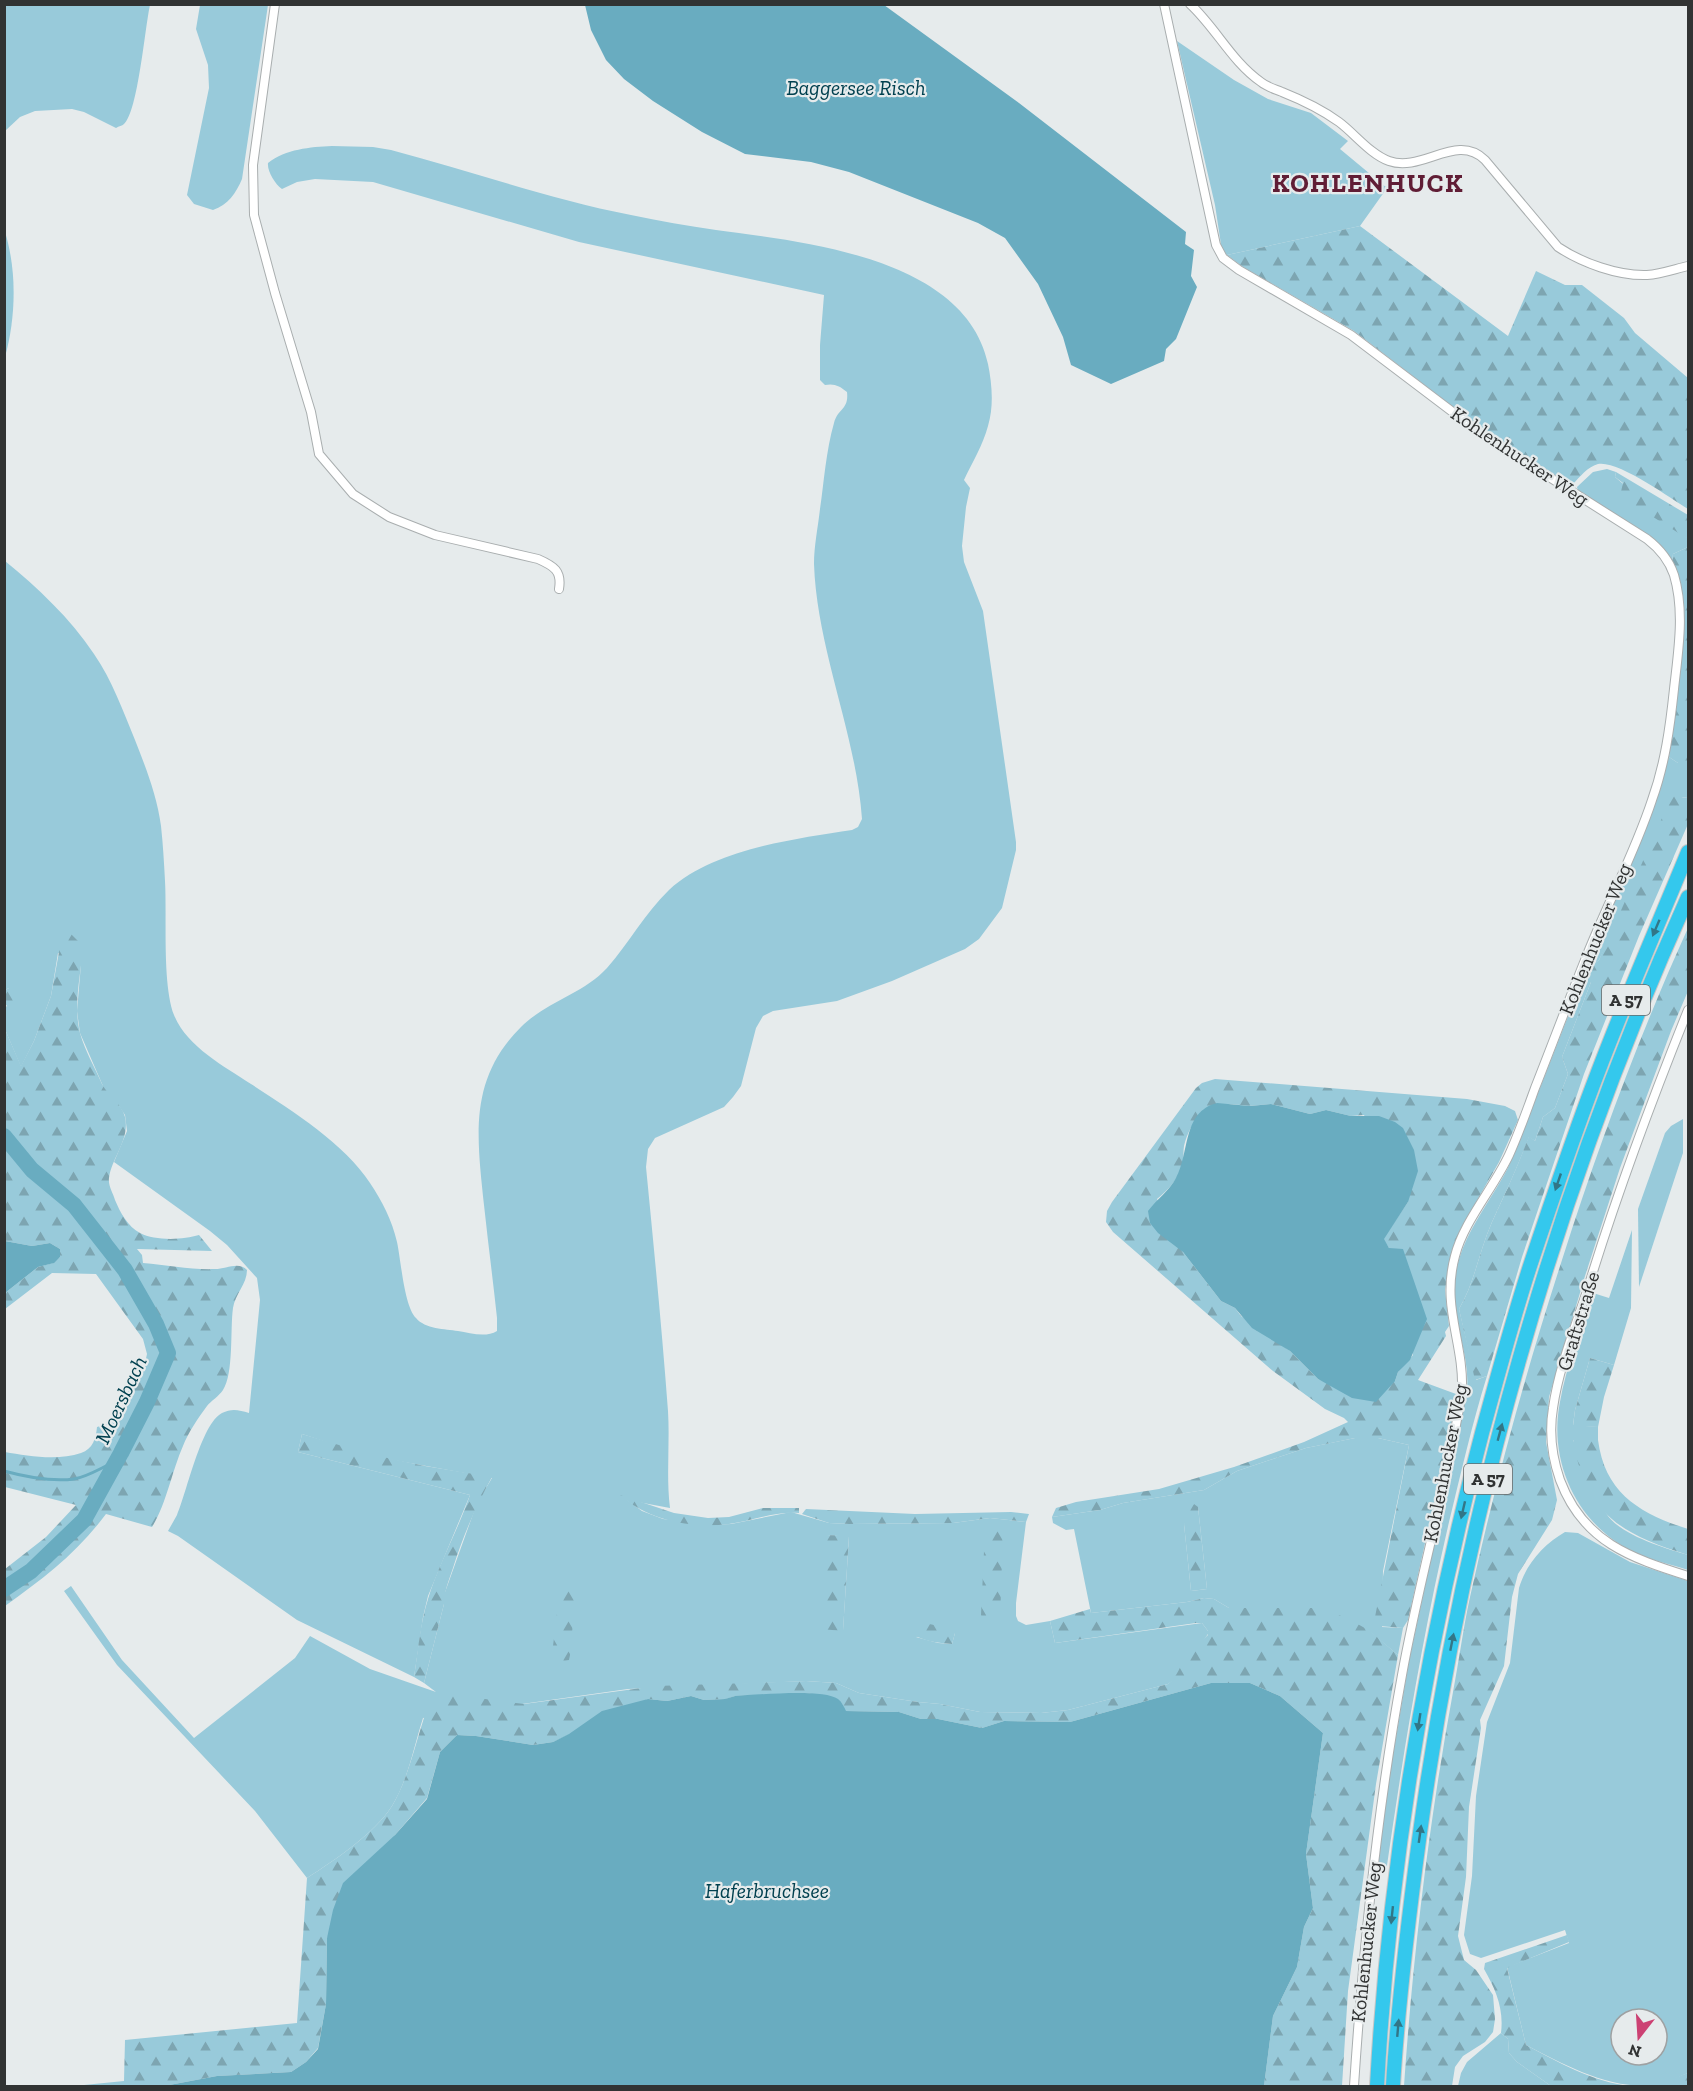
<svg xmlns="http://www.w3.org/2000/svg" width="1693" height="2091" font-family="'Zilla Slab',serif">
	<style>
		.grass { fill: #98cada; fill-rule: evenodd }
		.forest { fill: url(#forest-firs); fill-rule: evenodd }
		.water { fill: #69acc0 }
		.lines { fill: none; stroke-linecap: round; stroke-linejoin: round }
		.stream { stroke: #69acc0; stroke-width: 3 }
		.river { stroke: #69acc0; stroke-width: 16 }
		.minor-casing { stroke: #a9aeaf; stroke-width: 10 }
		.motorway-casing { stroke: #c5c6c6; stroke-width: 16 }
		.minor { stroke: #fff; stroke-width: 8 }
		.motorway { stroke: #34c8ed; stroke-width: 14 }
		.oneway { fill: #327687 }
		.labels { text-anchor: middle; stroke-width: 4.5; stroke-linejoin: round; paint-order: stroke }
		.shield { fill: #e6ebec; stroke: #676a6a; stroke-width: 1.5 }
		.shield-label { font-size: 18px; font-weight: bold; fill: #313333 }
		.street-label { font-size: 20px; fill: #313333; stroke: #e6ebec }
		.water-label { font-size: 21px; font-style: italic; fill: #00404f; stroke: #e6ebec }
		.district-label { font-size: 26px; font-weight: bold; letter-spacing: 1.5px; fill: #601d35; stroke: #e6ebec }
	</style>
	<defs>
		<pattern id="forest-firs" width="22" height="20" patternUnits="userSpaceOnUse" patternTransform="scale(1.5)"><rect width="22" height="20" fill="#98cada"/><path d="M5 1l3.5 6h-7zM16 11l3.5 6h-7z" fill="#7da5b1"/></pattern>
	</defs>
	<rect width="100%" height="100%" fill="#e6ebec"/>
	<g class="grass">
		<path d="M5,4L150,5C145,27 138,112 124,124C122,126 119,126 116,128L84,112L72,109L35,111L20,117L5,131Z"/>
		<path d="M200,5H268L242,179C236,193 228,205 213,210L194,204L187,195L209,88L208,65L196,29Z"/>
		<polygon points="1177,41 1234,80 1268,99 1311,113 1348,141 1340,149 1387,188 1360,226 1227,255 1222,251 1215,205"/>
		<path d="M332,146L373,147L391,150C471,171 549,199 631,215C659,221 688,226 716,230C804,242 965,257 988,364C992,384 994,406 988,426C983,445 972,463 964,480L970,488L966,507L962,546L964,562L983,611L1016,842V850L1002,908L979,939L965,949L892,981L837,1001L773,1011L763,1016L756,1028L741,1086L733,1097L724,1107L655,1138L648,1149L646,1167C654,1249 662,1330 668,1411C670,1443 666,1476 670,1508L627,1500L642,1511L663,1519L709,1525L731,1524L791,1512L829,1523L849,1524L953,1523L990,1518L1026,1522L1016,1603V1616L1018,1621L1026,1625L1050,1621L1055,1643L1202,1623L1208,1631V1634L1175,1679L1168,1684L1068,1710L1041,1713L980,1712L940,1704L918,1702L859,1693L836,1683L806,1681L628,1689L423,1718C414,1746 408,1780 392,1806C374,1834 335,1860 307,1878L255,1811L117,1665L64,1591L71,1586L122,1660L194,1738L295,1658L310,1636L370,1669L436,1692L424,1683L444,1604V1595L477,1503L492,1478L366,1455L302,1434L298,1452L470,1495L428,1596L423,1617L414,1677L297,1620L178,1536L168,1531C171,1526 174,1520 177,1515C187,1492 201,1424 222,1413C232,1408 239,1410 249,1413L260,1300L257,1278L227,1245L210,1231L114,1162L127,1131L125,1115L119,1106L106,1093L80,1033L77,1011L81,964L58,953L51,996L34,1041L21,1067L4,1027L5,1004L7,1007L9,988L5,990V561C38,588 70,618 94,654C112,680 123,711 135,740C146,768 157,796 161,826C163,844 164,863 165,881C167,917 162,983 174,1015C187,1047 224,1066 251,1084C291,1110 344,1143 370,1183C382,1201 392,1220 397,1242C401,1260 404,1306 416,1318C425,1329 445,1329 458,1331C470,1333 486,1338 497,1331V1318C493,1280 488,1243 484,1205C477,1137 468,1080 521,1027C546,1002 583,994 607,968C629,943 645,913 669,890C714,849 794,839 852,830L858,827L862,819C856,733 817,650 814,564C814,546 818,527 820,509C824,481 826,451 834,423C838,408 849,410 847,392C840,386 834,383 825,385L820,380V345L824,295L579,242L373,182L315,179L297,182L282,189C275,184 267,171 268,163C286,149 310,147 332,146ZM827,1535L849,1537L843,1630ZM955,1633L952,1644L938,1643L916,1637Z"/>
		<path d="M5,232C17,271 16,317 5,357Z"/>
		<polygon points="1607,469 1616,472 1615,477 1688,539 1688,547 1673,554 1672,562 1661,546 1651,537 1578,491 1577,487 1593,472"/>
		<path d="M1669,757L1678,763H1688V798L1682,797L1599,960L1595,963L1591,982L1562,1057L1568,1074L1555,1108L1543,1117L1535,1141L1529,1137C1518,1166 1505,1194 1492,1222C1479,1251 1475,1282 1459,1309L1476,1380L1487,1376C1472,1424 1461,1473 1449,1522C1422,1638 1403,1754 1386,1872L1376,1871L1389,1778L1409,1661L1467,1390C1470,1358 1455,1327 1454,1295C1453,1249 1481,1215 1503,1177C1509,1167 1513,1155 1518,1144L1612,904L1647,824Z"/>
		<polygon points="1683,1119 1683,1153 1639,1287 1638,1209 1665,1133 1671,1126"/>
		<path d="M1632,1230L1631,1308L1614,1365L1590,1358L1575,1410L1573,1425L1598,1427V1440H1573C1584,1463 1593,1490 1606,1513C1619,1535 1665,1548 1688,1555V1570C1670,1564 1650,1560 1632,1551C1577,1524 1548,1462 1560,1402C1566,1366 1582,1329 1593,1293L1609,1298Z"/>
		<path d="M1355,1438H1378L1409,1445L1383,1571L1382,1627L1403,1628L1398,1655L1369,1631L1229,1608L1214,1599L1204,1598L1187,1602L1091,1613L1074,1529L1066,1530L1053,1523L1052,1517L1100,1510L1123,1503L1204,1490L1237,1471L1306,1448ZM1198,1507L1207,1589L1191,1591L1184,1524Z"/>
		<path d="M1565,1532L1578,1533L1630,1562L1688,1581V2073C1678,2077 1668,2082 1658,2085C1611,2091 1565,2065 1526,2045L1507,1967L1569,1943L1565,1930L1481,1958L1470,1954L1464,1935L1472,1876L1476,1796L1487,1722L1510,1663L1519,1588C1526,1564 1544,1544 1565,1532ZM1621,2019H1657V2055H1621Z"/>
		<polygon points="1501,2033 1508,2039 1509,2053 1517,2062 1551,2086 1458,2086 1461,2073 1467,2062"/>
	</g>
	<g class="forest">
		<path d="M1360,226L1508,336L1536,271L1565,285H1582L1624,318L1635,333L1688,378V509C1670,498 1618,460 1598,464C1587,467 1580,477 1573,484L1569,486L1478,426L1354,331L1243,267L1227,255Z"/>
		<polygon points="1616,472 1688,515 1688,539 1620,496 1623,483 1615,477"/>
		<polygon points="1688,547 1688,764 1678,763 1669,757 1684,627 1683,610 1672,562 1673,554"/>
		<path d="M1674,796L1688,798V824L1639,936L1584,1074L1522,1257L1487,1376L1475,1380L1459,1309C1475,1282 1479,1251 1492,1222C1505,1194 1518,1166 1529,1136L1535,1141L1543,1117L1555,1108L1568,1074L1562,1057L1591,982L1589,968L1592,962L1595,963L1599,960L1670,800Z"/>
		<path d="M1688,928V991L1671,1031L1620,1168L1585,1276L1549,1397L1546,1442L1557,1500L1552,1520L1518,1574L1512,1597L1504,1666L1480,1720L1481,1728L1469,1807L1466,1877L1458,1936L1464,1960L1476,1970L1493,1995L1495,2019L1493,2032L1485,2042L1463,2056L1455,2067L1452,2086H1404C1413,1954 1429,1823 1453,1692C1459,1661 1463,1629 1470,1597C1495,1484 1526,1371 1562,1260C1598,1147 1639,1036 1688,928Z"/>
		<path d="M71,934L83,946C81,975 73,1005 80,1033C85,1051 95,1068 102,1084C108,1096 122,1104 125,1117C130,1140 112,1157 109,1178C108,1186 113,1193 115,1200C120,1212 128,1227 140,1233C155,1241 183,1240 199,1235L212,1251L137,1249L142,1255L143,1263C167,1265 192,1270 215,1269C226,1269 239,1261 247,1270C247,1284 235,1294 233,1308C230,1329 234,1373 223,1390C219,1396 211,1401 207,1406C198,1418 188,1433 183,1446C172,1471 166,1505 152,1527L106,1514C77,1553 44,1578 5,1606V1569L46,1537L76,1505L5,1487V1452C27,1456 58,1461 81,1453C93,1449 96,1438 97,1427L117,1421L130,1386L145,1363L147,1354L143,1339L96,1274L52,1273L5,1309V1293L38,1267L53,1263L60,1257V1249L50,1243L32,1246L5,1241L4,1027L21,1066L34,1041L51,996L61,941L65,936Z"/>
		<polygon points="9,988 13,989 21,1002 18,1008 12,1010 5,1004 5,990"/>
		<path d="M1215,1079L1467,1099L1505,1106L1515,1111L1518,1120L1499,1162L1467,1218L1452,1250L1445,1290L1449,1326L1445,1332L1446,1336L1418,1380L1456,1394L1451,1426L1408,1620L1403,1628L1379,1626L1375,1617L1409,1445L1378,1438H1355L1331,1443L1306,1448L1237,1471L1204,1490L1123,1503L1100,1510L1052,1517L1056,1508L1076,1502L1159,1489L1234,1467L1304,1442L1348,1422L1344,1418L1325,1409L1273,1371L1113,1232L1106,1222L1107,1211L1112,1202L1196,1088L1202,1083ZM1230,1104L1249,1106L1271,1104L1310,1114L1326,1110L1351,1116L1364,1115L1408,1202L1383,1239L1389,1248L1413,1355L1398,1372L1395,1381L1329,1384L1318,1379L1290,1351L1241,1316L1235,1308L1221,1301L1183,1252L1157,1199C1168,1190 1181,1177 1183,1161C1184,1156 1183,1151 1184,1146C1187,1133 1193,1123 1201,1112Z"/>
		<polygon points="1590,1358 1614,1365 1604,1397 1598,1427 1573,1426 1575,1410"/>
		<path d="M302,1434L369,1454L425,1466L492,1477C476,1506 463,1536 453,1568C449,1580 444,1592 444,1604L424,1683L414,1677C418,1651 420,1624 428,1599C439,1563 458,1530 470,1495L298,1452Z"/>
		<path d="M1573,1439L1598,1440C1605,1494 1641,1514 1688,1529V1555C1621,1534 1585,1514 1573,1439Z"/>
		<path d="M620,1495L674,1513L708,1518L729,1517L763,1508H799V1513C775,1511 752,1521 729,1524C692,1529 648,1520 620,1495Z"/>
		<polygon points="1194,1504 1198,1507 1207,1589 1191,1591 1184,1524 1186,1510"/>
		<polygon points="806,1509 915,1514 1011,1512 1029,1514 1026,1522 990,1518 953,1523 849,1524 829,1523 802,1514"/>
		<polygon points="985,1530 1003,1530 1000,1620 983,1620 981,1615"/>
		<polygon points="827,1535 849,1536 843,1631 821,1629"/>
		<polygon points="568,1582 573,1585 576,1589 570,1655 569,1660 561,1662 553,1658 552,1654 560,1589 563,1584"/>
		<path d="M1204,1598L1214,1599L1229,1608H1319L1347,1618L1370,1631L1398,1655L1376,1784L1348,1991L1342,2086H1264L1273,2016L1297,1967L1304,1927L1313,1908L1306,1854L1323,1733L1280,1696L1250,1683H1211L1070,1722L1004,1721L982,1728L938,1719H921L899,1712L845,1711L842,1704L809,1693L735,1696L726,1699L704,1700L691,1696L667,1701L648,1699L553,1742L533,1745L476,1736L457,1735L440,1752L427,1798L395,1835L327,1938L326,2004L318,2048L306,2062L291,2072L217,2076L164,2086H74L124,2081L125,2040L297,2023L307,1878C335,1860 374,1834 392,1806C410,1776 417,1734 430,1701L439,1693L524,1704L656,1686L806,1681L836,1683L859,1693L918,1702L940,1704L980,1712L1041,1713L1068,1710L1168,1684C1178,1676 1180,1666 1186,1655C1191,1647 1201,1642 1208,1635V1631L1202,1623H1196L1055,1643L1050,1621L1090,1609L1091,1613L1187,1602Z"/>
		<path d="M915,1621L953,1629L955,1633L952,1644C938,1643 922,1641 911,1633Z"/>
		<path d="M1567,1935L1569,1942L1507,1968L1526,2045C1558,2062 1593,2082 1630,2086H1551L1517,2062L1509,2053L1508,2039L1501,2033C1504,2009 1496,1990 1484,1969L1485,1963Z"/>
		<polygon points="1688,2073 1688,2086 1634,2086 1655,2085"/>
	</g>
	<g class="water">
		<polygon points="585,5 884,5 1019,103 1186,232 1185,244 1194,250 1191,276 1197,287 1176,339 1166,349 1164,361 1111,384 1071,365 1063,337 1038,284 1005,238 978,223 849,172 811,162 745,154 702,132 653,101 624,79 606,60 591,30"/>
		<path d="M1217,1103L1250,1106L1271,1104L1310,1114L1326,1110L1351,1116H1379L1395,1122L1403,1128L1414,1150L1418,1171L1408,1202L1384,1239L1389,1248L1403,1249L1427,1319L1410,1360L1398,1372L1395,1381L1376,1402L1352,1398L1318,1379L1290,1351L1252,1328L1235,1308L1221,1301L1183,1252L1158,1233L1150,1223L1148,1211C1157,1199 1169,1191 1176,1178C1190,1153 1182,1112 1217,1103Z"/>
		<polygon points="5,1241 32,1246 50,1243 60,1249 60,1257 54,1263 38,1267 5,1293"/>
		<path d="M1211,1683H1250L1280,1696L1323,1733L1306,1854L1313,1908L1304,1927L1297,1967L1273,2016L1264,2086H164L217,2076L291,2072L306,2062L318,2049L326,2004L327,1938L333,1910L343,1883L395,1835L427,1799L440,1752L457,1735L476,1736L533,1745L553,1742L569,1734L602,1711L648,1699L667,1701L691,1696L704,1700L725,1699L735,1696C756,1695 823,1688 838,1699C842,1702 844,1707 846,1711L899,1712L921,1719H938L982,1728L1004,1721L1070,1722Z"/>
	</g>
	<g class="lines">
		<path class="stream" d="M4,1471C26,1477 51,1482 74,1479C88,1477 104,1466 117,1461"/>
		<polyline class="river" points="4,1136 32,1170 74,1205 125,1270 156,1324 168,1353 147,1402 121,1453 84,1520 31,1571 4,1589"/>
		<g class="minor-casing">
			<g id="minor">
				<path d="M275,4L253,165L254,215L275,293L311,412L319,454L353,494L389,517L435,535L538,559C554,566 562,571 559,589"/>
				<path d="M1164,4L1216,245L1223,258L1239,270L1351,335L1483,435L1647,539C1660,549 1669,560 1674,575C1685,612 1678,652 1674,689C1670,727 1665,764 1652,800C1634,855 1606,906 1585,960C1568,1002 1552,1045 1535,1088C1527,1110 1519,1133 1509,1155C1493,1189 1464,1221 1455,1256C1441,1307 1464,1342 1462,1391C1447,1486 1419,1580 1402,1675C1377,1811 1363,1949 1354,2086"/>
				<path d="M1190,4C1216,28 1232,62 1261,82C1267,87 1275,89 1282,92C1302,100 1321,109 1339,122C1355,134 1370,154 1389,161C1422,173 1457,132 1485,160L1558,247C1582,263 1618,276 1647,275C1661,274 1675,269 1688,266"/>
				<path d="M1688,1010C1651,1102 1616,1196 1587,1291C1575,1327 1558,1371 1553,1408C1549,1432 1552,1457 1560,1480C1583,1542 1631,1558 1688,1576"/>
			</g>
		</g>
		<g class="motorway-casing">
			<g id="motorway">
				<path d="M1377,2086C1389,1866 1426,1646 1482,1433C1498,1375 1513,1317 1532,1260C1553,1197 1574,1134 1598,1072C1626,998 1658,925 1688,852"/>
				<path d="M1393,2086C1398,2004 1408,1922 1419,1840C1463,1516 1553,1196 1688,897"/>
			</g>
		</g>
		<use href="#minor" class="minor"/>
		<use href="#motorway" class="motorway"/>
	</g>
	<defs><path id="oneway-solid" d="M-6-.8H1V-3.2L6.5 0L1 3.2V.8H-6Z" transform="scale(1.5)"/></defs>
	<g class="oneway">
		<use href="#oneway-solid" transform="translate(1656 928) rotate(113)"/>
		<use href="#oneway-solid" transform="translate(1558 1182) rotate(109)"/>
		<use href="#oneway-solid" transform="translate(1500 1432) rotate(-75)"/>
		<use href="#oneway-solid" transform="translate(1463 1510) rotate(103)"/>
		<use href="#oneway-solid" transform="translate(1452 1642) rotate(-79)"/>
		<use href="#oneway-solid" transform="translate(1419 1722) rotate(99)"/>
		<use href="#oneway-solid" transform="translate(1420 1834) rotate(-82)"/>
		<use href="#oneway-solid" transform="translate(1392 1915) rotate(96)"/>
		<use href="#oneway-solid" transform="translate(1398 2028) rotate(-85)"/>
	</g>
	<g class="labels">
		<g class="shield">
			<rect x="1602" y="985" width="48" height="30" rx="4.5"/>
			<rect x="1464" y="1464" width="48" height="30" rx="4.5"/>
		</g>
		<g class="shield-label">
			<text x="1626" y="1006">A 57</text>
			<text x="1488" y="1485">A 57</text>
		</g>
		<g class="street-label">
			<text transform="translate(1520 456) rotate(34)" y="7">Kohlenhucker Weg</text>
			<text transform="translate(1595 939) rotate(-68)" y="7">Kohlenhucker Weg</text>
			<text transform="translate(1578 1321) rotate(-73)" y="7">Graftstraße</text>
			<text transform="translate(1445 1463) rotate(-79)" y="7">Kohlenhucker Weg</text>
			<text transform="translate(1366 1942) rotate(-84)" y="7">Kohlenhucker Weg</text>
		</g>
		<g class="water-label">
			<text x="856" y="95">Baggersee Risch</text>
			<text transform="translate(121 1400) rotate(-65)" y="7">Moersbach</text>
			<text x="767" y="1898">Haferbruchsee</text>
		</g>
		<g class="district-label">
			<text x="1368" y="192">KOHLENHUCK</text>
		</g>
	</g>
	<rect width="1693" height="2091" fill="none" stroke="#313333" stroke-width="12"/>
	<g transform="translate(1639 2037) rotate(197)"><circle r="28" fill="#e6ebec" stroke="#9ea1a2" stroke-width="1.5"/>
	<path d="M0-4.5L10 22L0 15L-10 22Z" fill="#cc4173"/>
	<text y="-9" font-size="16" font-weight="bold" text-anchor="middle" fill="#313333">N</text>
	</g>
</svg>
